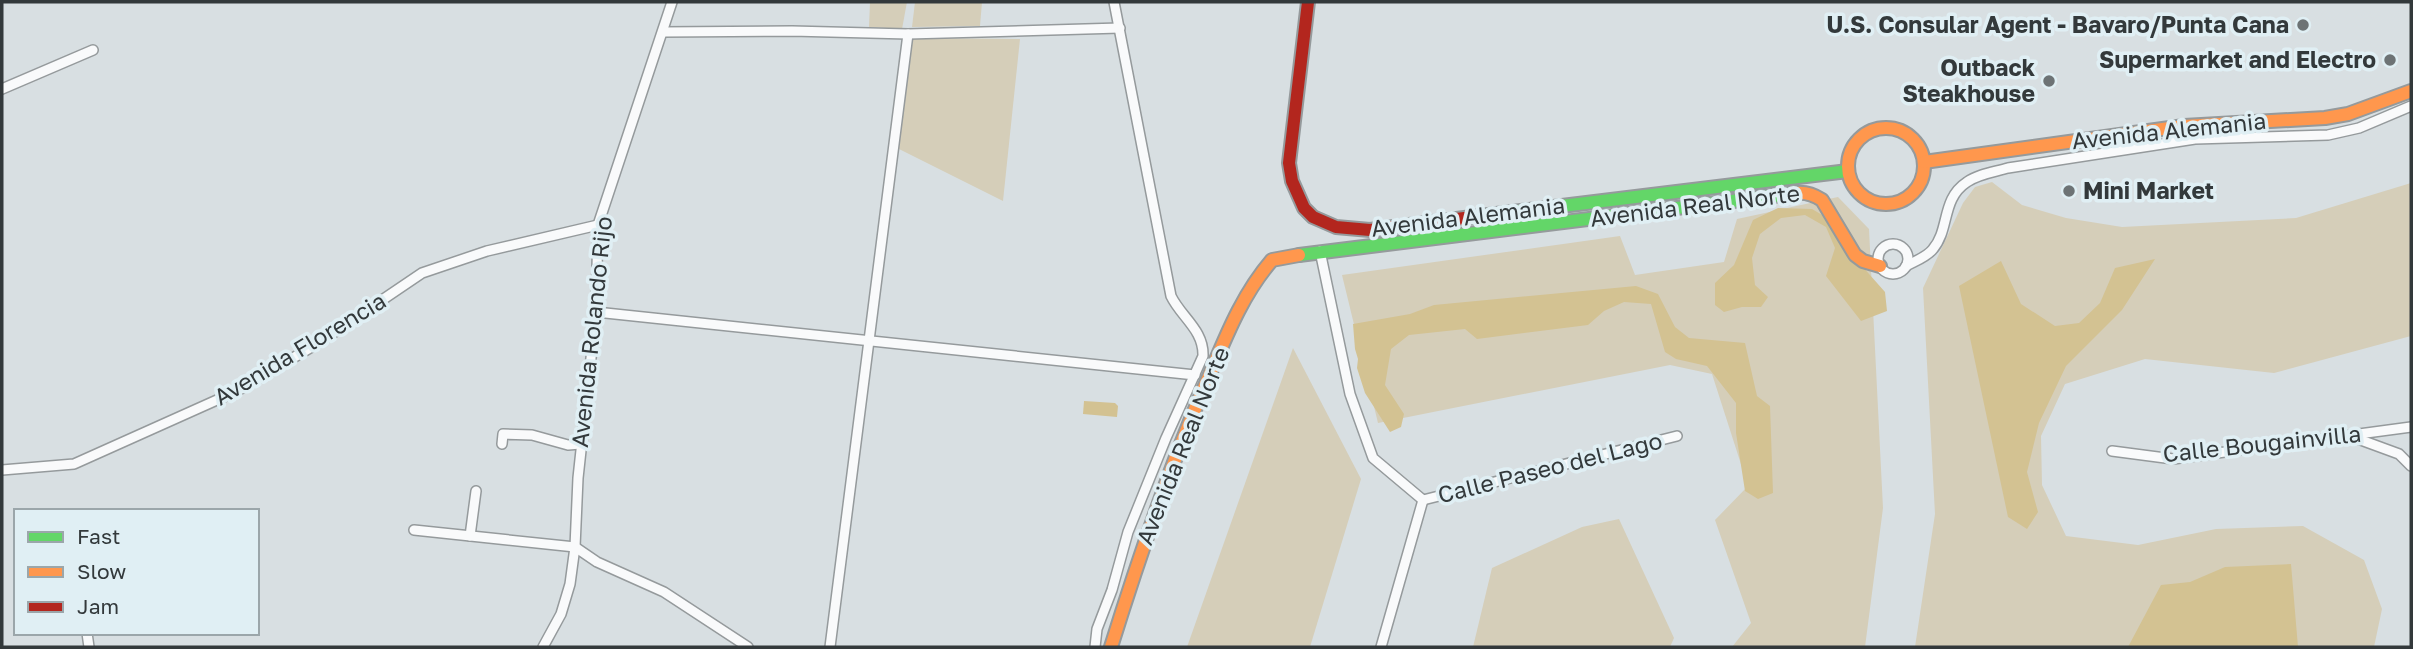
<svg xmlns="http://www.w3.org/2000/svg" width="2413" height="649" font-family="'Golos Text',sans-serif">
	<style>
		.green { fill: #d5ceb9 }
		.water { fill: #d3c292 }
		.lines { fill: none; stroke-linecap: round; stroke-linejoin: round }
		.street-casing { stroke: #959a9c; stroke-width: 12 }
		.fast-casing { stroke: #959a9c; stroke-width: 16 }
		.slow-casing { stroke: #959a9c; stroke-width: 16 }
		.jam-casing { stroke: #959a9c; stroke-width: 16 }
		.street { stroke: #f9fafb; stroke-width: 9 }
		.fast { stroke: #63d668; stroke-width: 12 }
		.slow { stroke: #ff974d; stroke-width: 12 }
		.jam { stroke: #b3261e; stroke-width: 12 }
		.poi-dot { fill: #6d7375; stroke: #e0eff4; stroke-width: 2.5 }
		.labels { text-anchor: middle; stroke-width: 7; stroke-linejoin: round; paint-order: stroke }
		.poi-label { font-size: 23px; font-weight: bold; fill: #33393b; stroke: #e0eff4; text-anchor: end }
		.street-label { font-size: 23px; fill: #33393b; stroke: #e0eff4 }
	</style>
	<rect width="100%" height="100%" fill="#d8dfe2"/>
	<g class="green">
		<polygon points="870,2 907,2 902,29 869,27"/>
		<polygon points="915,2 982,2 980,26 912,27"/>
		<polygon points="910,38 1020,39 1003,201 899,149"/>
		<polygon points="1992,182 2022,205 2066,218 2122,227 2296,218 2411,183 2411,336 2274,373 2145,359 2065,384 2041,436 2042,485 2066,536 2138,545 2216,529 2303,526 2364,560 2382,609 2374,647 1915,647 1935,514 1923,288 1963,203 1975,187"/>
		<polygon points="1838,197 1869,229 1883,508 1865,647 1732,647 1751,623 1715,520 1748,486 1712,374 1670,365 1378,423 1342,275 1620,236 1635,275 1724,262 1737,219"/>
		<polygon points="1293,348 1361,479 1310,647 1187,647"/>
		<polygon points="1619,519 1674,638 1670,647 1473,647 1492,568 1582,527"/>
	</g>
	<g class="water">
		<polygon points="1778,208 1812,209 1829,219 1854,257 1885,292 1887,311 1861,321 1826,276 1835,248 1826,227 1805,215 1781,218 1760,234 1752,258 1755,285 1768,297 1761,307 1742,307 1724,312 1715,305 1715,283 1734,265 1753,220"/>
		<polygon points="2155,259 2122,310 2066,366 2039,423 2027,472 2038,512 2027,529 2008,517 1959,286 2001,261 2021,304 2055,326 2079,323 2100,303 2115,268"/>
		<polygon points="1636,286 1658,294 1675,327 1689,338 1745,343 1757,396 1770,406 1773,493 1758,499 1745,491 1736,433 1736,403 1707,366 1676,359 1665,352 1651,304 1624,302 1604,311 1588,325 1477,339 1465,329 1409,335 1391,349 1385,385 1404,414 1401,427 1390,432 1365,393 1357,368 1358,359 1355,349 1353,324 1410,314 1434,305"/>
		<polygon points="1084,401 1115,403 1118,406 1117,417 1083,414"/>
		<polygon points="2291,564 2298,647 2128,647 2161,585 2190,582 2225,567"/>
	</g>
	<g class="lines">
		<g class="street-casing">
			<g id="street">
				<polyline points="663,32 792,31 908,34 1120,28"/>
				<polyline points="2,89 93,50"/>
				<circle cx="1893" cy="259" r="15"/>
				<polyline points="1320,251 1350,394 1373,458 1423,500"/>
				<path d="M1906,266C1915,261 1927,257 1933,249C1950,229 1941,199 1967,182C1978,174 1994,172 2008,168L2195,139L2328,135L2359,128L2411,106"/>
				<polyline points="596,312 1195,375"/>
				<polyline points="2350,436 2399,454 2411,466"/>
				<polyline points="502,444 503,434 532,435 568,445 581,444"/>
				<polyline points="2112,451 2173,459 2411,427"/>
				<polyline points="2,470 74,464 237,391 320,342 422,273 487,251 598,225"/>
				<polyline points="1423,500 1677,436"/>
				<polyline points="414,530 575,547 597,562 664,592 748,647"/>
				<polyline points="470,536 476,491"/>
				<polyline points="87,633 89,647"/>
				<polyline points="543,647 561,614 570,584 575,547 578,478 596,312 598,225 672,2"/>
				<polyline points="830,647 908,34"/>
				<path d="M1095,647L1097,629L1112,590L1128,532L1166,438L1203,356C1204,330 1181,317 1171,296L1114,2"/>
				<polyline points="1381,647 1423,500"/>
			</g>
		</g>
		<g class="fast-casing">
			<g id="fast">
				<polyline points="1480,216 1848,171"/>
				<polyline points="1299,255 1797,193"/>
			</g>
		</g>
		<g class="slow-casing">
			<g id="slow">
				<circle cx="1886" cy="166" r="38"/>
				<polyline points="1924,162 2184,126 2325,118 2348,114 2411,91"/>
				<path d="M1797,193C1807,192 1814,195 1822,200L1855,255L1863,261L1880,266"/>
				<path d="M1111,647C1139,557 1169,468 1207,381C1225,339 1241,296 1272,260L1299,255"/>
			</g>
		</g>
		<g class="jam-casing">
			<polyline id="jam" points="1308,2 1289,163 1292,181 1304,208 1313,217 1336,227 1370,230 1480,216"/>
		</g>
		<use href="#street" class="street"/>
		<use href="#fast" class="fast"/>
		<use href="#slow" class="slow"/>
		<use href="#jam" class="jam"/>
	</g>
	<g class="poi-dot">
		<circle cx="2303" cy="25" r="7"/>
		<circle cx="2390" cy="60" r="7"/>
		<circle cx="2049" cy="81" r="7"/>
		<circle cx="2069" cy="191" r="7"/>
	</g>
	<g class="labels">
		<g class="poi-label">
			<text x="2289" y="33">U.S. Consular Agent - Bavaro/Punta Cana</text>
			<text x="2376" y="68">Supermarket and Electro</text>
			<text x="2035" y="76">Outback<tspan x="2035" dy="26">Steakhouse</tspan></text>
			<text x="2083" y="199" text-anchor="start">Mini Market</text>
		</g>
		<g class="street-label">
			<text transform="translate(2169 131) rotate(-6)" y="8">Avenida Alemania</text>
			<text transform="translate(1695 206) rotate(-7)" y="8">Avenida Real Norte</text>
			<text transform="translate(1468 217) rotate(-7)" y="8">Avenida Alemania</text>
			<text transform="translate(592 332) rotate(-84)" y="8">Avenida Rolando Rijo</text>
			<text transform="translate(300 349) rotate(-31)" y="8">Avenida Florencia</text>
			<text transform="translate(2262 444) rotate(-6)" y="8">Calle Bougainvilla</text>
			<text transform="translate(1183 446) rotate(-68)" y="8">Avenida Real Norte</text>
			<text transform="translate(1550 468) rotate(-14)" y="8">Calle Paseo del Lago</text>
		</g>
	</g>
	<rect width="2413" height="649" fill="none" stroke="#33393b" stroke-width="7"/>
	<rect x="14" y="509" width="245" height="126" fill="#e0eff4" stroke="#9ba6aa" stroke-width="2"/>
	<rect x="28" y="532" width="35" height="10" fill="#63d668" stroke="#9ba6aa" stroke-width="2"/>
	<text x="77" y="544" font-size="21" fill="#33393b">Fast</text>
	<rect x="28" y="567" width="35" height="10" fill="#ff974d" stroke="#9ba6aa" stroke-width="2"/>
	<text x="77" y="579" font-size="21" fill="#33393b">Slow</text>
	<rect x="28" y="602" width="35" height="10" fill="#b3261e" stroke="#9ba6aa" stroke-width="2"/>
	<text x="77" y="614" font-size="21" fill="#33393b">Jam</text>
</svg>
